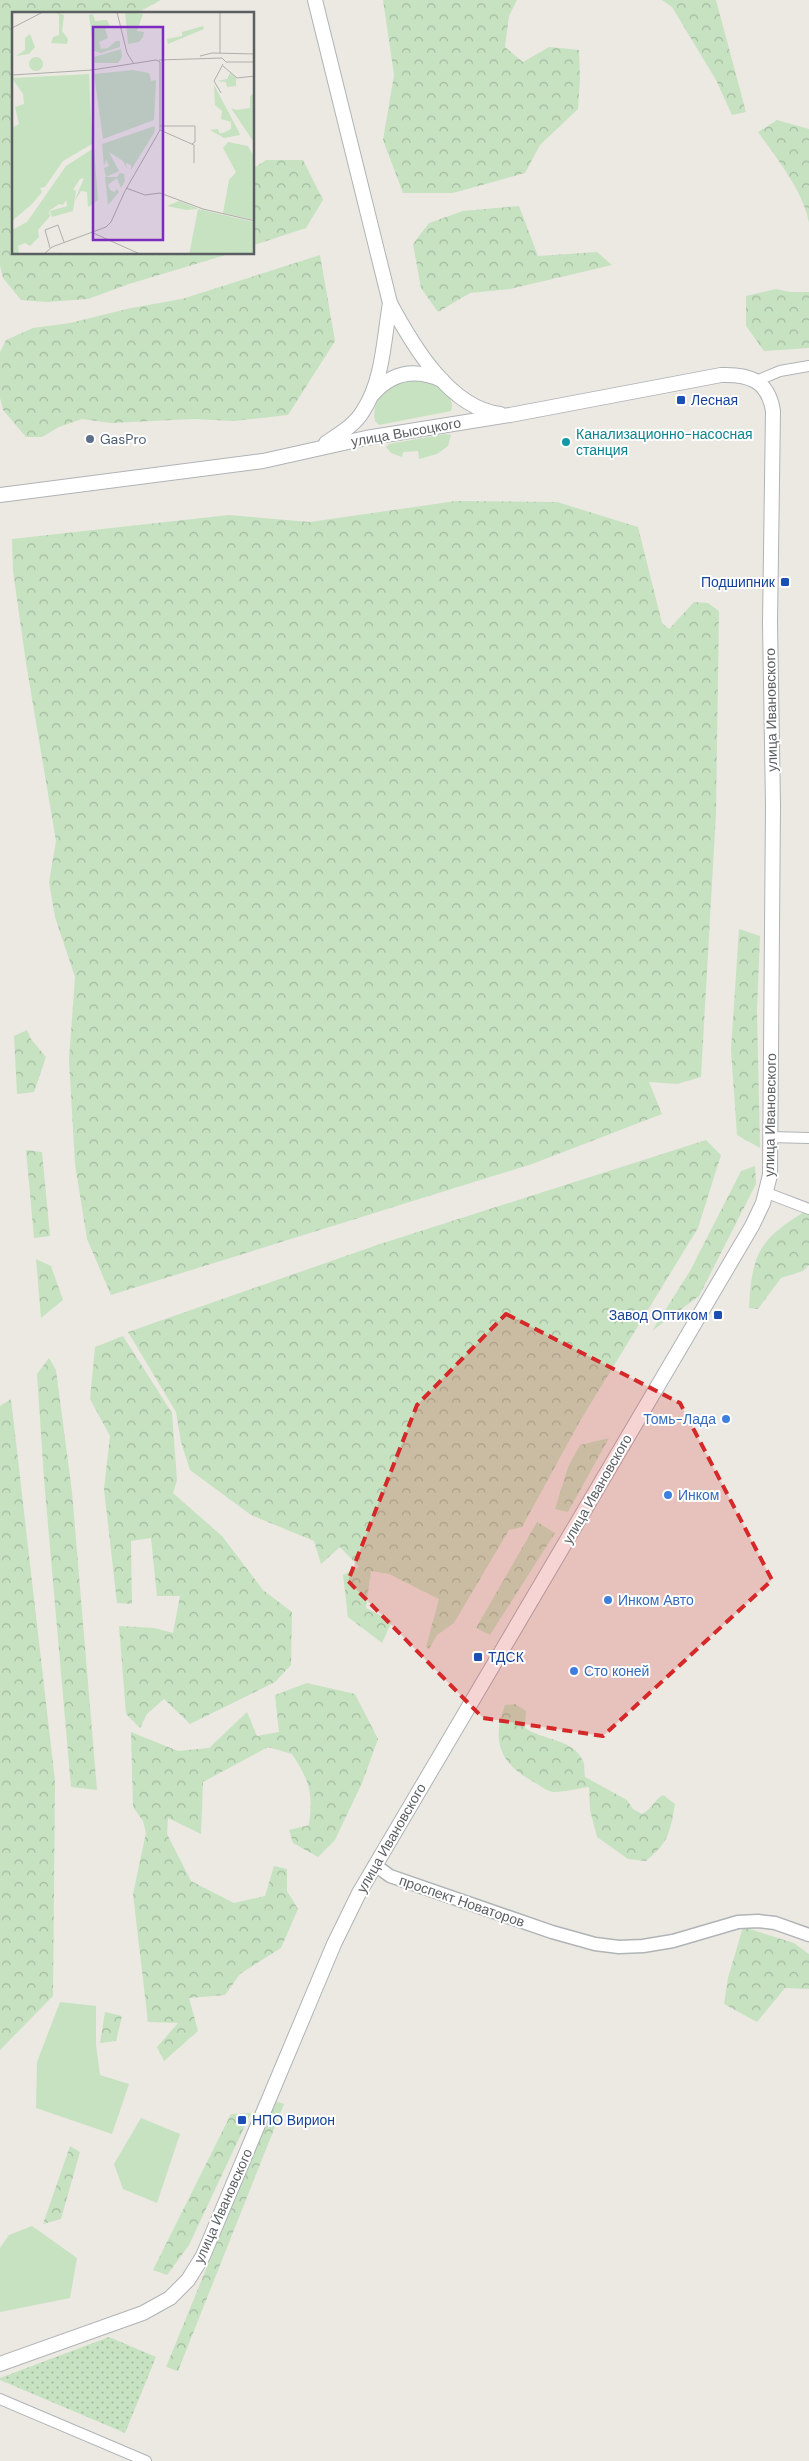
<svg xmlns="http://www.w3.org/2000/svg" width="809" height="2461" font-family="'DM Sans',sans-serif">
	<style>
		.green { fill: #c6e2c1 }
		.forest { fill: url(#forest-crowns) }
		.park { fill: url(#park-dots) }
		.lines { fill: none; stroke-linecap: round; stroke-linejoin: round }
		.minor-casing { stroke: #b0b4b7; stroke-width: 12 }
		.tertiary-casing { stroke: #b0b4b7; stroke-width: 15 }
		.secondary-casing { stroke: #afb3b7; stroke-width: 16 }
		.minor { stroke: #fff; stroke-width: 10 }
		.tertiary { stroke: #fff; stroke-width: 12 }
		.secondary { stroke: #fff; stroke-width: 14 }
		.marked { fill: #d62828; fill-opacity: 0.2; stroke: #d62828; stroke-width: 4; stroke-dasharray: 10 6; stroke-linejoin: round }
		.transit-dot { fill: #1a4fb4; stroke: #fff; stroke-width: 2 }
		.service-dot { fill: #5c6f8a; stroke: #fff; stroke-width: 2 }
		.culture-dot { fill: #0f9aa8; stroke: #fff; stroke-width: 2 }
		.shop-dot { fill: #3f7fe0; stroke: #fff; stroke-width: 2 }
		.labels { text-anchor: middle; stroke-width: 4; stroke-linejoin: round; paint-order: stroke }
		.transit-label { font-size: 14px; fill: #164399; stroke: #fff; text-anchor: start }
		.street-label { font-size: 14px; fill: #5b5f62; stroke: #fff }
		.culture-label { font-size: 14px; fill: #0d838f; stroke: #fff; text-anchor: start }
		.service-label { font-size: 14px; fill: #4e5e75; stroke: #fff; text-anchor: start }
		.shop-label { font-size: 14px; fill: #366cbe; stroke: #fff; text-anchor: start }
		.inset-road { fill: none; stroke: #aeaeab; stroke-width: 1 }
		.view { fill: #7b2cbf; fill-opacity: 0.15; stroke: #7b2cbf; stroke-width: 2.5 }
		.inset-edge { fill: none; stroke: #5b5f62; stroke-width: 2.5 }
	</style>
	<defs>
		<pattern id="forest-crowns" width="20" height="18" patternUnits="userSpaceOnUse" patternTransform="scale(1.25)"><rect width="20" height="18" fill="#c6e2c1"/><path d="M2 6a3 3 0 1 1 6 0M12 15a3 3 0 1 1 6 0" fill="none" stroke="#a4baa0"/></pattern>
		<pattern id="park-dots" width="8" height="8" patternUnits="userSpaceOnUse" patternTransform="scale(1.25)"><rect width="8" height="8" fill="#c6e2c1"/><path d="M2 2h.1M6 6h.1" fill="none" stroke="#a4baa0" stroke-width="1.8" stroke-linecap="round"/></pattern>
	</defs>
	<rect width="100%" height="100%" fill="#ece9e3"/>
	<g class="green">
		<path d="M416,379C430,383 457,391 451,411L379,425L375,421C370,396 394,381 416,379Z"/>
		<polygon points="445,434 451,435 448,446 437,454 419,459 418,451 403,452 402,457 391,453 386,447 389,444"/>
		<polygon points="60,2002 96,2006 96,2045 100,2075 129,2084 112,2134 36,2108 37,2062"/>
		<polygon points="141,2118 180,2134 157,2203 123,2189 114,2164"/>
		<polygon points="32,2226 77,2258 70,2298 0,2312 0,2248 9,2235"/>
	</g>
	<g class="forest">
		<polygon points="0,0 161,0 135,14 14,14 14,254 229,254 129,284 88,299 46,302 21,300 3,278 0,265"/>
		<polygon points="383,0 517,0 509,16 505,47 523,62 549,47 579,50 580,78 578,109 540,145 525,173 453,193 403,193 383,140 394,75"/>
		<polygon points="662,0 716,0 746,112 732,115 716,80 672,7"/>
		<path d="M777,120L809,129V223C804,192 776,157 758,132Z"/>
		<polygon points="266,160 303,160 323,200 306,228 254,245 254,168"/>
		<polygon points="519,206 538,256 597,252 612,265 510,289 470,293 438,312 421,288 413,244 429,223 463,211"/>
		<polygon points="320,255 335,341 288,415 234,421 194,419 111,423 82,419 59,427 42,437 26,437 3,410 0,398 0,352 6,340 33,328 70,323 131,308 182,299"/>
		<polygon points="776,289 790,292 809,292 809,348 764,351 746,326 746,296"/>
		<polygon points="456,501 557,502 638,527 662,623 669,629 694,602 708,603 719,611 716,813 701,1077 677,1084 649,1082 662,1114 532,1164 111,1295 87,1239 75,1164 69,1060 75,977 55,917 49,882 56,841 26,663 13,571 12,539 229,515 310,522"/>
		<polygon points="739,929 760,936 757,1010 760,1148 737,1135 731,1050"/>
		<polygon points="27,1030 31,1039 46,1057 34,1092 17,1094 14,1036"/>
		<polygon points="706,1140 721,1155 698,1228 580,1421 522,1527 509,1530 454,1623 437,1635 429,1649 426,1647 439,1599 389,1574 371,1571 366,1608 392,1621 382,1643 348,1617 343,1575 359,1567 340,1547 321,1564 314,1541 251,1515 190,1470 181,1442 176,1412 128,1332 380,1244"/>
		<polygon points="26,1150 42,1152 50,1236 34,1238"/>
		<polygon points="755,1166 756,1184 699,1296 652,1331 690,1271 741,1171"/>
		<path d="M809,1209V1265L803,1271L781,1278L758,1309L749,1308C752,1250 761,1238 809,1209Z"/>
		<polygon points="36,1259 51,1266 63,1300 41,1318"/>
		<polygon points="123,1336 172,1413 177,1480 173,1493 222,1536 263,1590 292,1612 291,1665 275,1682 190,1724 164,1699 147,1714 140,1728 126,1714 119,1626 154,1628 173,1633 180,1596 157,1596 151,1538 131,1541 132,1604 117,1603 104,1489 110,1436 90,1399 95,1347"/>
		<polygon points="49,1358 56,1370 72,1492 97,1790 71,1787 44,1479 37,1374"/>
		<polygon points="11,1399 55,1781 53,1996 0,2050 0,1406"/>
		<polygon points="609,1438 568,1512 555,1509 568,1467 580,1445"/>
		<polygon points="537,1522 555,1533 490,1635 476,1628"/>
		<path d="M307,1683L355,1694L378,1739L362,1783L335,1840L318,1857L293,1843L289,1830L309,1825C313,1792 310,1782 292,1754L268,1747L203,1782L201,1834L168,1818L167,1834L191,1881L234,1903L265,1896L274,1866L287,1869V1891L298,1909L281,1948L240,1974L225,1995L189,1998L198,2031L164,2061L157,2047L178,2023L148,2022L133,1894L146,1833L143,1821L133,1807L131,1732L178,1751L209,1748L247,1712L257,1736L279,1732L275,1695Z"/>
		<path d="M515,1704L526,1711L525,1728C542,1740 574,1739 583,1761C585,1765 584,1772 585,1777L627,1800L633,1809L642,1814C651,1810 654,1800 663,1795L675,1804C670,1832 669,1842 646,1861L628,1859L597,1837L590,1810L589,1787C578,1788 566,1792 554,1792C548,1792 539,1785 534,1782C500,1764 491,1741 505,1705Z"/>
		<polygon points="743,1927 794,1943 809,1954 809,1989 785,1988 757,2022 724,2004 728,1978"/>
		<polygon points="105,2012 122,2016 116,2041 100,2043"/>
		<polygon points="275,2101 284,2104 178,2371 166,2367"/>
		<polygon points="251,2113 189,2245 167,2275 153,2270 231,2114"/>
		<polygon points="70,2146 80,2152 61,2219 43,2224"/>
	</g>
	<polygon class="park" points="109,2337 156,2357 125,2433 0,2380 0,2378"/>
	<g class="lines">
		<g class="minor-casing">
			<g id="minor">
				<polyline points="756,381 780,371 809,366"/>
				<polyline points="770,1137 809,1138"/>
				<polyline points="767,1193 809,1209"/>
				<polyline points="0,2399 146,2461"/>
			</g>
		</g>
		<g class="tertiary-casing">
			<polyline id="tertiary" points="375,1865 390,1876 552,1932 595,1944 619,1947 643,1946 673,1941 738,1922 758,1921 775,1923 809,1935"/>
		</g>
		<g class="secondary-casing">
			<g id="secondary">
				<path d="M315,0L390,303C412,344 449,408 500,414"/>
				<path d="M373,394C392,372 415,368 442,380"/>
				<path d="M326,443C339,434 355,425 363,411C383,381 384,338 390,303"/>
				<path d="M0,495L263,461L366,438L510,415L721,375C749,374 768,380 773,411L770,623L773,806L770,1175L763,1203L752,1226L359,1893L334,1944L203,2256L188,2280L170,2298L143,2313L0,2364"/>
			</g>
		</g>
		<use href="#minor" class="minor"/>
		<use href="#tertiary" class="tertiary"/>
		<use href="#secondary" class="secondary"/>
	</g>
	<path class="marked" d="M506,1314L680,1403L772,1580L603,1736L483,1718L348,1581L417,1405Z"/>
	<g class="transit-dot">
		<rect x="676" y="395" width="10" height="10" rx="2.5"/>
		<rect x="780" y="577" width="10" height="10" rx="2.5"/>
		<rect x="713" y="1310" width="10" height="10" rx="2.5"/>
		<rect x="473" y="1652" width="10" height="10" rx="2.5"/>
		<rect x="237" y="2115" width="10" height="10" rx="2.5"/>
	</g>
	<circle class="service-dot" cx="90" cy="439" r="5"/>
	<circle class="culture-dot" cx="566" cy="442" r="5"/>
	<g class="shop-dot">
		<circle cx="726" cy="1419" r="5"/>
		<circle cx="668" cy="1495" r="5"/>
		<circle cx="608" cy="1600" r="5"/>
		<circle cx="574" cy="1671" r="5"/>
	</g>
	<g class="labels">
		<g class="transit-label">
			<text x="691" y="405">Лесная</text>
			<text x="775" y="587" text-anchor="end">Подшипник</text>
			<text x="708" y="1320" text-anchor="end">Завод Оптиком</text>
			<text x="488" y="1662">ТДСК</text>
			<text x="252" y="2125">НПО Вирион</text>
		</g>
		<g class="street-label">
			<text transform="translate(406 432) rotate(-10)" y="5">улица Высоцкого</text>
			<text transform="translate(771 710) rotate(-91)" y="5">улица Ивановского</text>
			<text transform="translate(770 1115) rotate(-89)" y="5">улица Ивановского</text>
			<text transform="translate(597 1489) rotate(-60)" y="5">улица Ивановского</text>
			<text transform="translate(391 1838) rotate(-60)" y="5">улица Ивановского</text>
			<text transform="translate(462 1901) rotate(19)" y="5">проспект Новаторов</text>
			<text transform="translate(223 2206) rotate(-66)" y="5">улица Ивановского</text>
		</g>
		<g class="culture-label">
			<text x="576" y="439">Канализационно-насосная<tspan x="576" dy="16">станция</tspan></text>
		</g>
		<g class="service-label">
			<text x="100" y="444">GasPro</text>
		</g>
		<g class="shop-label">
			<text x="716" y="1424" text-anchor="end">Томь-Лада</text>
			<text x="678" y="1500">Инком</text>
			<text x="618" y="1605">Инком Авто</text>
			<text x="584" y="1676">Сто коней</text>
		</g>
	</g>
	<g transform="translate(12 12)">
		<rect width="242" height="242" fill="#ece9e3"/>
		<path d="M216,130L236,134L242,145V208L211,201L217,168L224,160L211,136ZM59,176L64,179L61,199L40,205L38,199L55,194L54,187ZM186,197L242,210V242L177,243Z" fill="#c6e2c1"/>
		<path d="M44,0L52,3L50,19L56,27L55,32L39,31L41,25L47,23V3ZM113,0L131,2L125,19L132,20L131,25L127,30L116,32ZM81,2L83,9L95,8L98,14L93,17L96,26L87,30L89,37L96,36L104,29H108V35L89,41L82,39L77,3ZM191,14L192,17L156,32L155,27L170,24V20ZM18,22L23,35L17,42L4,44L13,38V26ZM109,37L110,45L106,51H82V45ZM17 52a7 7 0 1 1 14 0a7 7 0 1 1-14 0ZM121,58L137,61L139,69L144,68L142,108L91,127L82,62ZM218,61L224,66V74L215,75L214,70L205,69L215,67ZM77,62L80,132L51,149L33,175L28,176L30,180L20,192L0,209V116L7,112L3,95L12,92L11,82L0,66ZM202,73L227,120L228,123L212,126L198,118L206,117L207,121H211L219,117V110L209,107L210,99L203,93ZM242,81L243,129H241L219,96L225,98L238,96V84ZM143,114L142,121L119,158V153L114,151L115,157L111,149L97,140L107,159L94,165L92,156L97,154L94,148L92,154L90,132ZM82,136L86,188L76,195L75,180L69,179L62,190L72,166L68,167L51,193L47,192L37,199L38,204L26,218L27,225L18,234L13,231L6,234L7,242H0V218L15,210L54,154ZM108,161L112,162L113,169L109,176L105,166L96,173L98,178L102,180L105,177L107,180L96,193L93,165H105ZM167,189L185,196V197L174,198L155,194Z" fill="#c6e2c1"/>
		<path class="inset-road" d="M105,0L115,41L122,52M208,0V41M0,16L31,0M188,44L200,41L243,42M147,48L210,46L214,50H243M211,54L225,66L243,64M0,63L80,58L144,48L148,50V118L113,179L99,210L94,215L40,235L31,243M209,81L202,69L211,52M148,114H183V130L180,132M148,118L182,133V151M114,176L133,183L148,181L191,197L243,209M79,220L130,243M38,236L33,218L46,213L52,230"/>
		<path class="view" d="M81,15H151V228H81Z"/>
		<rect width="242" height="242" class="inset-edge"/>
	</g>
</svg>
